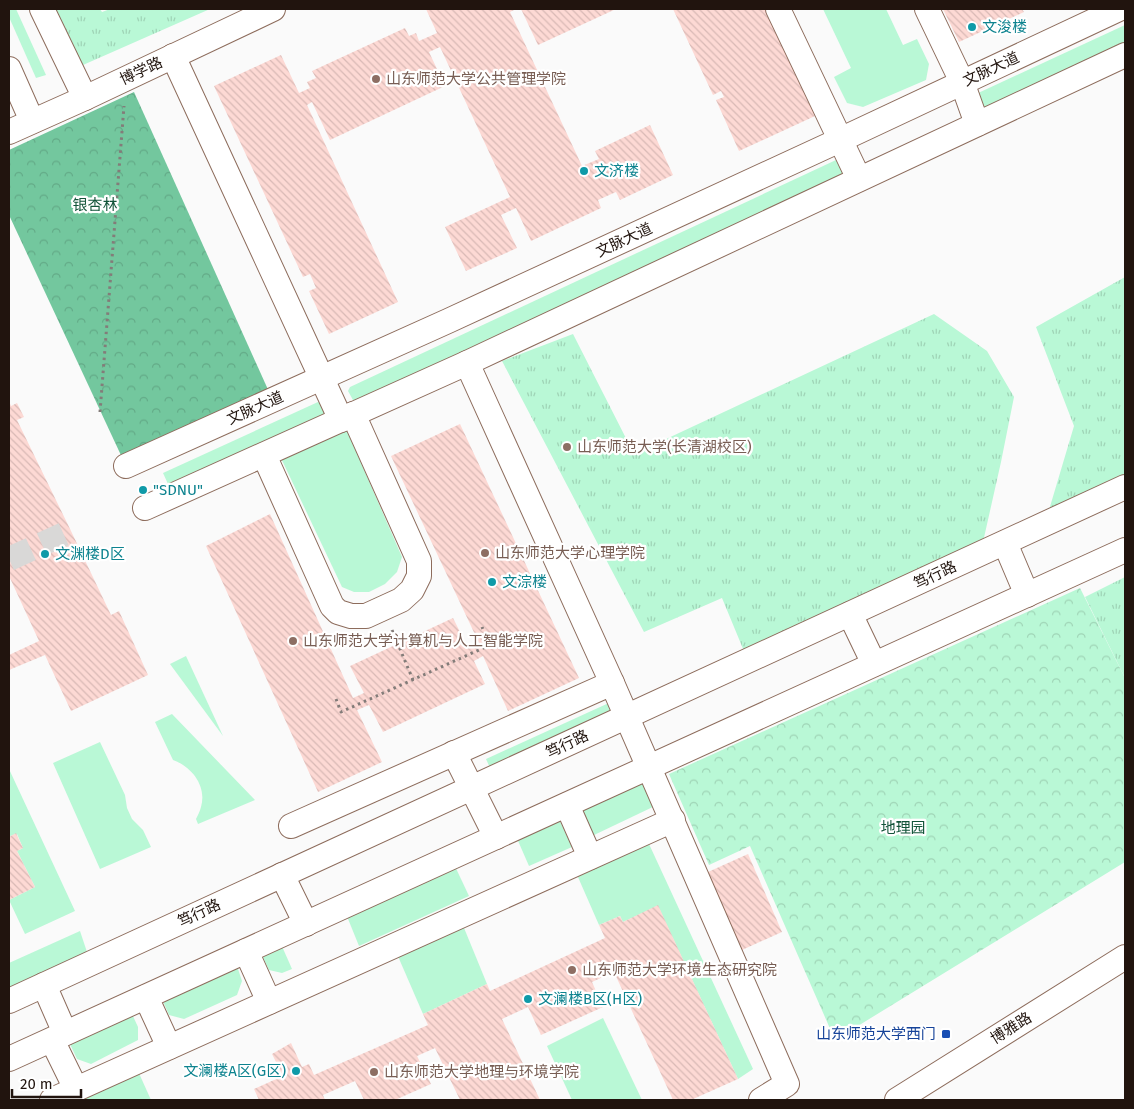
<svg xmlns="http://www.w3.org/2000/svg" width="1134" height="1109" font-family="'Fira Sans','Noto Sans SC',sans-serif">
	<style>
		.grass { fill: url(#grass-tufts) }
		.forest { fill: url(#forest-crowns) }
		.park { fill: url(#park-crowns) }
		.garden { fill: #b9f8d6 }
		.building { fill: url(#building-back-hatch) }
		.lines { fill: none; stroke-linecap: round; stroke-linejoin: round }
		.minor-tunnel { stroke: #d9d8d7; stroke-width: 24; stroke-dasharray: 24 12; stroke-linecap: butt }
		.minor-casing { stroke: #8d6c5c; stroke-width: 26 }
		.path { stroke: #837c79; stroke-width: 3; stroke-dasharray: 2.5 4; stroke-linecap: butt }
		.minor { stroke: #fff; stroke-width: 24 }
		.culture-dot { fill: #0f9aa8; stroke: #fff; stroke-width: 2 }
		.education-dot { fill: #8d6e63; stroke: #fff; stroke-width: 2 }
		.transit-dot { fill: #1a4fb4; stroke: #fff; stroke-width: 2 }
		.labels { text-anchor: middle; stroke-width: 4.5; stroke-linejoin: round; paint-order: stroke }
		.culture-label { font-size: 15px; fill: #0d838f; stroke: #fff; text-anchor: start }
		.street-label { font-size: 15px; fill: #21140e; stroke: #fff }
		.education-label { font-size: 15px; fill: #785e54; stroke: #fff; text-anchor: start }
		.park-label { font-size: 15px; fill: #125439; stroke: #fff }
		.transit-label { font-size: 15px; fill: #164399; stroke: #fff; text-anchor: end }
	</style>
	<defs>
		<pattern id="grass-tufts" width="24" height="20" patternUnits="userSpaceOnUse" patternTransform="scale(1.25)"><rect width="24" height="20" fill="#b9f8d6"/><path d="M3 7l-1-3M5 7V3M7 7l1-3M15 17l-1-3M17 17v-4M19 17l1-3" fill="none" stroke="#9fd4b6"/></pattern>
		<pattern id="forest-crowns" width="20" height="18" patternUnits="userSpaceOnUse" patternTransform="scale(1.25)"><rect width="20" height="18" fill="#73c79e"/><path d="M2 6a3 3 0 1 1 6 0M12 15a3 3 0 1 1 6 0" fill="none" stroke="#63aa87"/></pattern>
		<pattern id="park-crowns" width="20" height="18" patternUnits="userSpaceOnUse" patternTransform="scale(1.25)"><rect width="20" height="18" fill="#b9f8d6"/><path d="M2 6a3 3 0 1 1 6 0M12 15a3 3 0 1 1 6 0" fill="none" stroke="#9fd4b6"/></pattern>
		<pattern id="building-back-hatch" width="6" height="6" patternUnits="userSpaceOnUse" patternTransform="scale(1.25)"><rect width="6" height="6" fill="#fdd9d4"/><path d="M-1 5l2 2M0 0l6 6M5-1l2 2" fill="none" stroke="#d9b9b5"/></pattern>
	</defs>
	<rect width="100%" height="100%" fill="#fafafa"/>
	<g class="grass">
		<polygon points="56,9 100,9 102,12 110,9 210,9 83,65"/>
		<polygon points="1125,277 1125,475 1049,510 1074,426 1036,327"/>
		<polygon points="934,314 987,351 1014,397 1001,462 981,551 746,656 722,598 644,632 502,361 573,334 634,454"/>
		<polygon points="1125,577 1125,678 1085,597"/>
	</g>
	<polygon class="forest" points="134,92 270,394 126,466 9,215 9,150"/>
	<polygon class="park" points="1080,588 1125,678 1125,862 835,1040 750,846 709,865 669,774"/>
	<g class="garden">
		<polygon points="9,9 16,9 46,75 36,78 9,17"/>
		<polygon points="823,9 886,9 903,45 917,39 929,64 926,80 863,107 847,103 834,77 851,68"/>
		<polygon points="1125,25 1125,46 982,112 976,94"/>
		<polygon points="841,159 844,174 356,401 353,400 348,391 350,387 836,160"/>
		<polygon points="318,402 320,403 325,412 323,415 168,484 163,473"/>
		<polygon points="345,426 402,557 397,572 385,584 369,592 354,592 342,587 280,456"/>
		<polygon points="186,656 223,736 170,664"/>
		<polygon points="611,702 619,724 495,779 486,759"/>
		<path d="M172,714L255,800L198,824L196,819C198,815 200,811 201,807C207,786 192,767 173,760L155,722Z"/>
		<polygon points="100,742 125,795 127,808 132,819 143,830 151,847 100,869 53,763"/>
		<polygon points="9,769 75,911 25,934 9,900 35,887 17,851 23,848 17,834 10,836 9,834"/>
		<polygon points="646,775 657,805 592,836 577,806"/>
		<polygon points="557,815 572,847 529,866 515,834"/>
		<polygon points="638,841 649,844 753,1069 738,1079 658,906 623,922 620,916 599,925 574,868"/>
		<polygon points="453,862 469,896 359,946 346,914"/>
		<polygon points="462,923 487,984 423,1014 397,954"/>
		<polygon points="80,931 87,952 9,988 9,963"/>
		<polygon points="281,944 292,969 282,973 269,970 261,953"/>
		<polygon points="236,963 242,981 237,995 184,1019 169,1015 162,999"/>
		<polygon points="132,1014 138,1027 138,1040 91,1064 77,1059 70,1044"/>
		<polygon points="603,1018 642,1100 572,1100 547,1046"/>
		<polygon points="138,1071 151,1100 77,1100"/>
	</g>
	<g class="building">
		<polygon points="426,9 516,9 510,12 582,166 599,159 595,151 650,125 673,175 620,200 616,192 598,200 601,208 531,241 516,208 501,215 517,248 466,271 445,227 510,197 440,47 429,52 445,86 330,140 312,102 307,105 398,302 329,334 309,291 316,288 310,274 303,277 214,86 281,55 299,93 310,88 307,82 316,78 312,71 405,28 409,36 416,33 419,41 437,33"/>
		<polygon points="521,9 616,9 538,45"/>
		<polygon points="673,9 765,9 815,116 739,151 716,100 724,97 721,91 713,95"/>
		<polygon points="943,9 1022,9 1024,12 959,42"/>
		<polygon points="9,401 11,406 17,403 24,417 17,420 71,531 111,615 119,611 148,675 71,711 45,655 9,670 9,655 39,641 9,576"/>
		<polygon points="460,424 579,678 508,711 483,656 474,661 485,684 383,732 369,705 357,710 382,762 318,792 206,546 270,514 353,698 364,693 350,666 453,618 468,648 479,643 391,456"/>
		<polygon points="16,833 23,848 17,851 35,887 9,900 9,837"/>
		<polygon points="748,854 782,932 742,950 708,872"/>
		<polygon points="658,905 738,1079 691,1100 673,1100 614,972 592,982 603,1007 541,1035 528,1007 502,1019 540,1100 460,1100 435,1048 417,1056 431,1084 395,1100 364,1100 355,1081 323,1095 325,1100 259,1100 254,1089 283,1076 272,1054 291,1043 302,1067 309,1064 314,1075 428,1025 423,1014 487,984 490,991 605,938 599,925 620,916 623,922"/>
	</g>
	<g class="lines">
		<polyline class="minor-tunnel" points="9,559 71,531"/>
		<g class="minor-casing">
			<g id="minor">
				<polyline points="42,9 85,98"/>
				<polyline points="778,9 859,179"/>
				<polyline points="927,9 962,82 977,124"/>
				<polyline points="173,56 341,420"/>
				<polyline points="9,69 32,121"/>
				<polyline points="9,132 85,98 273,9"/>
				<polyline points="467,363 612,683 787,1084 761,1100"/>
				<polyline points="264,455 332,606 338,612 351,616 366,616 401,600 412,590 419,576 419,561 353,414"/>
				<polyline points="126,466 448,321 840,140 1119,9"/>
				<polyline points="145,508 467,363 1125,55"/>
				<polyline points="1005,543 1027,595"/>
				<polyline points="850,614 874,664"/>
				<polyline points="454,753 496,837"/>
				<polyline points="567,805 590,857"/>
				<polyline points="291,826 612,683"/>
				<polyline points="282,875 306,924"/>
				<polyline points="246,951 269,1002"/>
				<polyline points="44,985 65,1033"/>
				<polyline points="146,997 169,1047"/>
				<polyline points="9,1001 1125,487"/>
				<polyline points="52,1040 76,1089"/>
				<polyline points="9,1059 1125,550"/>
				<polyline points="52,1100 673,820"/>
				<polyline points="897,1100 1125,957"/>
			</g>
		</g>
		<g class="path">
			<polyline points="100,412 124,106"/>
			<polyline points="392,630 413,680"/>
			<polyline points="336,699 341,712 490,645 482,627"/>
		</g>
		<use href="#minor" class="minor"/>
	</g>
	<g class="culture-dot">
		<circle cx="972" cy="27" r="5"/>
		<circle cx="584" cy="171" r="5"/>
		<circle cx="143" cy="490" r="5"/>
		<circle cx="45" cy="554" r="5"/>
		<circle cx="492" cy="582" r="5"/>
		<circle cx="528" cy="999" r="5"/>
		<circle cx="296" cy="1071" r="5"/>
	</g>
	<g class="education-dot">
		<circle cx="376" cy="79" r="5"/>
		<circle cx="567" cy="447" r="5"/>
		<circle cx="485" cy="553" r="5"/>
		<circle cx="293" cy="641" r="5"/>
		<circle cx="572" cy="970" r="5"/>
		<circle cx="374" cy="1072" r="5"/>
	</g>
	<rect class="transit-dot" x="941" y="1029" width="10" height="10" rx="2.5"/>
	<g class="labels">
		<g class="culture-label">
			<text x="982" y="32">文浚楼</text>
			<text x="594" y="176">文济楼</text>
			<text x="153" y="495">"SDNU"</text>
			<text x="55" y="559">文渊楼D区</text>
			<text x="502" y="587">文淙楼</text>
			<text x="538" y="1004">文澜楼B区(H区)</text>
			<text x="286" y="1076" text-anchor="end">文澜楼A区(G区)</text>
		</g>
		<g class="street-label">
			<text transform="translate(991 69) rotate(-25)" y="5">文脉大道</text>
			<text transform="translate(141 71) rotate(-25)" y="5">博学路</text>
			<text transform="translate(624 240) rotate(-25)" y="5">文脉大道</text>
			<text transform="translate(255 408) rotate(-24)" y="5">文脉大道</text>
			<text transform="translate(935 575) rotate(-25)" y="5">笃行路</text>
			<text transform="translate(567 744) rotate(-25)" y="5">笃行路</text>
			<text transform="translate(199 913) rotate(-25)" y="5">笃行路</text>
			<text transform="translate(1011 1028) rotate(-32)" y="5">博雅路</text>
		</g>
		<g class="education-label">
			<text x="386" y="84">山东师范大学公共管理学院</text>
			<text x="577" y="452">山东师范大学(长清湖校区)</text>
			<text x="495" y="558">山东师范大学心理学院</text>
			<text x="303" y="646">山东师范大学计算机与人工智能学院</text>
			<text x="582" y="975">山东师范大学环境生态研究院</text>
			<text x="384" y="1077">山东师范大学地理与环境学院</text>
		</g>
		<g class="park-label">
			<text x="95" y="210">银杏林</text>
			<text x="903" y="833">地理园</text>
		</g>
		<g class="transit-label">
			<text x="936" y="1039">山东师范大学西门</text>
		</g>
	</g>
	<rect width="1134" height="1109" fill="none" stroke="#21140e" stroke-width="20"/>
	<path d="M12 1089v8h69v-8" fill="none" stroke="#21140e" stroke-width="2.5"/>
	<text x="20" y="1089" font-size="15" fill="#21140e" stroke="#ffffff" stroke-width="4" paint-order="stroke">20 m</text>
</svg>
